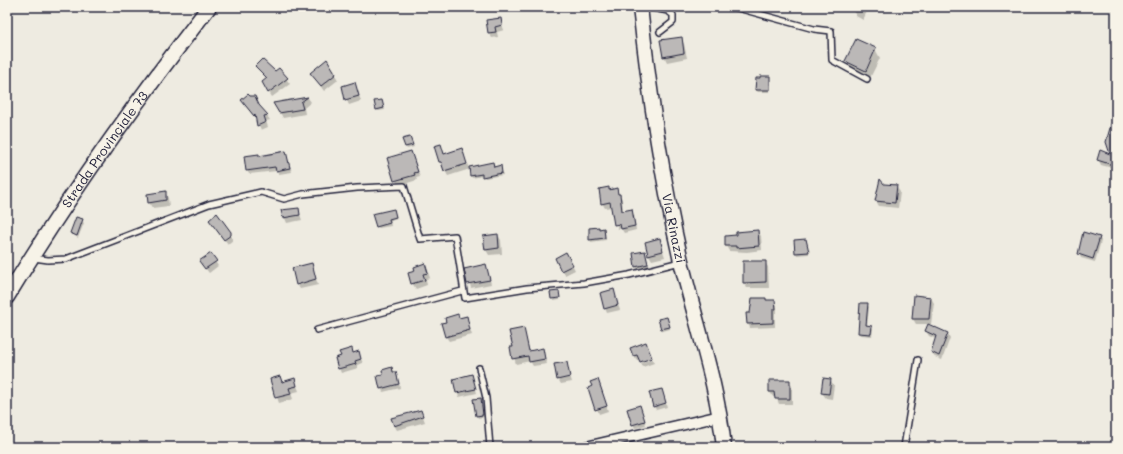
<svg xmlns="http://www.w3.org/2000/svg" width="1123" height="454" font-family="Mali,sans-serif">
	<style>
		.shadow { fill: #0003 }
		.building { fill: #bbb8b7; stroke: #22223b }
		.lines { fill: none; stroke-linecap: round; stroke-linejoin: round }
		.lane-casing { stroke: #22223b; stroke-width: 8 }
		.street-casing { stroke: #22223b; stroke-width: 13 }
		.secondary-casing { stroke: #22223b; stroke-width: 17 }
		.lane { stroke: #f7f3e8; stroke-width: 5 }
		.street { stroke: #f7f3e8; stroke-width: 10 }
		.secondary { stroke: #f7f3e8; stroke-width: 14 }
		.labels { text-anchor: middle; stroke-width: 3; stroke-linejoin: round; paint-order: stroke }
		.street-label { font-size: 13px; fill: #22223b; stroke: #f7f3e8 }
	</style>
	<rect width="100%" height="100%" fill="#eeebe1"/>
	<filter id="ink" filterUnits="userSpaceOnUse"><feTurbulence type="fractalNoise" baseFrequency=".025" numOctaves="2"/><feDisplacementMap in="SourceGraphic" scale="8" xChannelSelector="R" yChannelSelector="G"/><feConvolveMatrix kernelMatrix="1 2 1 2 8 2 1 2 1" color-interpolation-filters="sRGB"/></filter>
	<g filter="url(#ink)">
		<g class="shadow">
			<polygon points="855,7 869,7 863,20 856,16 853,10"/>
			<polygon points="500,19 504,30 497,32 498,37 492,38 489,33"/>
			<polygon points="681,38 684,44 687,58 667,62 664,56"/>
			<polygon points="875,49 880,58 870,78 851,70 846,61"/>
			<polygon points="327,60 338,80 324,91 311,73"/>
			<polygon points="256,66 275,72 279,69 290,84 272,97 263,82 267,79"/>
			<polygon points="769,77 770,92 758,92 756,90"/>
			<polygon points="355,83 361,101 349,105 346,99"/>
			<polygon points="248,95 254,97 259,107 267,116 270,120 266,121 268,127 261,130 257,120 247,108 255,107 254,102 247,108 242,100"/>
			<polygon points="308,98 311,102 304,108 305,114 283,118 275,103"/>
			<polygon points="382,101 385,110 378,111 377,109"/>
			<polygon points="410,138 414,147 407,149 406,147"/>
			<polygon points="441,145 445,155 461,150 469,168 492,163 494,168 500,166 503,175 485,178 483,176 472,178 470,169 448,176 440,162"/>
			<polygon points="411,152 420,177 416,178 417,180 398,186 388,159"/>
			<polygon points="286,153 292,172 279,174 277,171 249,174 247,170 259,155 260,157"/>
			<polygon points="1116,158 1116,169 1101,165 1098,159"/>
			<polygon points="883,185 896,186 900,192 898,208 879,206 876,201"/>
			<polygon points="616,189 622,199 623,212 631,210 634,215 636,230 624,233 621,228 618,229 612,207 605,208 602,203 600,190"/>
			<polygon points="165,192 168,198 169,206 152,208 149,202"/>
			<polygon points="298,209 302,220 287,223 282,211"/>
			<polygon points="394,210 397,219 390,221 391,226 379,228 377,226"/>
			<polygon points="77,218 84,223 78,238 71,233"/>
			<polygon points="213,225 230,233 233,240 228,244"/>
			<polygon points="598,228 605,232 606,240 591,242 589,233"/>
			<polygon points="758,231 761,236 762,250 747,252 729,251 726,246"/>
			<polygon points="1084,233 1099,237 1101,241 1095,262 1081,258 1079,254"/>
			<polygon points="498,235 501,240 502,254 489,255 486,250"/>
			<polygon points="659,239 665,257 652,260 649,255"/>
			<polygon points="807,242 809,254 797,255 796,252"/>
			<polygon points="645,252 649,266 637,268 636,266"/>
			<polygon points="566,253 575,270 565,275 556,258"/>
			<polygon points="211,255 218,266 209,273 203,265"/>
			<polygon points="744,262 765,262 768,267 769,288 747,288 744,283"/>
			<polygon points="311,264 318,285 300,289 297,284"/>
			<polygon points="425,264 430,278 426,279 427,285 416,289 412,283 416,271"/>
			<polygon points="486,265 491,284 471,288 466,270"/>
			<polygon points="613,291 620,310 607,313 605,308"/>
			<polygon points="558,292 560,300 554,301 551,293"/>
			<polygon points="915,296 931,298 934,303 931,324 916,324 913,319"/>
			<polygon points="767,301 775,301 777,305 777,313 775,313 775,327 750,328 748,323 751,314"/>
			<polygon points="860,304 867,304 869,307 867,326 872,327 873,329 872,336 860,335 859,333"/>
			<polygon points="458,316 460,319 466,318 472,335 449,341 446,337"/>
			<polygon points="667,318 670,329 663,331 662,329"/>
			<polygon points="523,329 530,352 542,349 547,364 533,366 530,361 516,364 511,348 514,348"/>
			<polygon points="926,331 948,334 950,338 942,360 935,357 932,352 936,339 929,336"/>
			<polygon points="646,344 652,357 637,360 634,356"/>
			<polygon points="351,349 354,354 358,353 363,363 357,365 358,368 341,373 339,368 342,357"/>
			<polygon points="652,359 654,363 643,367 641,363"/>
			<polygon points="566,363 572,382 561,384 558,379"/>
			<polygon points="392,368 398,377 400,388 383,392 381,388 384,376"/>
			<polygon points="472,376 477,393 459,397 454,380"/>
			<polygon points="280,377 283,383 294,379 299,391 291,393 293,399 279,403 271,380"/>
			<polygon points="830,380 834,385 832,399 826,398 822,393"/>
			<polygon points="789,381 792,386 792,404 779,404 776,397 773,397 770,392"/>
			<polygon points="600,385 608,411 599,414 589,388"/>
			<polygon points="662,390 667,407 656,410 654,406"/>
			<polygon points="481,399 484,417 478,418 477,415"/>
			<polygon points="641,410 646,425 635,428 633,424"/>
			<polygon points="421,411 425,422 397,430 394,425"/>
			<polygon points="286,444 288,447 275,447"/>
		</g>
		<g class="building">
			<polygon points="501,18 502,25 495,27 496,32 488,33 486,20"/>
			<polygon points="682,37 684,53 663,57 660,40"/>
			<polygon points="856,39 876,48 866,71 845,61"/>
			<polygon points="262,59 275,71 279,68 288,78 268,93 262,82 267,78 255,66"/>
			<polygon points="327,59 336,74 321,86 310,73"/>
			<polygon points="760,76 770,76 770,90 755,90 756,78 760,78"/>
			<polygon points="355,82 359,96 345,100 342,86"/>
			<polygon points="248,94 250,96 255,96 259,105 268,115 264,116 266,122 257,126 255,115 254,116 241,100"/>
			<polygon points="308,97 301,102 303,109 279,113 273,103"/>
			<polygon points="382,100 384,108 376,110 374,101"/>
			<polygon points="1114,114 1116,114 1116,167 1114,162 1113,165 1097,160 1100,150 1110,154 1106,142"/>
			<polygon points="410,137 413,145 405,147 402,139"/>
			<polygon points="441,144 444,154 462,148 467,164 444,171 441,162 439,162 434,146"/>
			<polygon points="286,151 290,168 276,171 275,167 246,171 244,156 259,154 259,156"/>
			<polygon points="411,151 418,172 414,173 415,175 394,181 387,158"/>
			<polygon points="493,162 494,167 501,165 502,173 482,177 482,174 470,176 469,167"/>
			<polygon points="880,179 884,184 897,185 895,203 875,201"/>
			<polygon points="609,187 609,190 617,188 618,194 620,194 622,211 632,209 635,226 621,229 620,224 614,225 610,202 601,204 599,189"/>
			<polygon points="166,191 166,200 148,203 147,194"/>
			<polygon points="299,208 300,215 283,218 281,210"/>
			<polygon points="394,209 396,217 389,219 390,223 376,227 372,214"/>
			<polygon points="217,213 231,232 231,235 224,240 209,220"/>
			<polygon points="76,217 83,219 77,236 70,233"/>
			<polygon points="599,227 599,229 604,228 605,238 589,240 589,228"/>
			<polygon points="758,230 759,246 736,248 736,246 725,246 725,236 736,235 736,232"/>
			<polygon points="1083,232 1100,237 1093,259 1078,254"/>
			<polygon points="498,234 499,248 485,250 483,236"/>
			<polygon points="660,238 663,251 648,255 645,242"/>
			<polygon points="806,239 809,252 795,253 794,240"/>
			<polygon points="645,251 648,264 635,267 633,253"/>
			<polygon points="566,252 573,265 561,271 555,258"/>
			<polygon points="211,253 217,261 205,269 199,261"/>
			<polygon points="743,261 766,261 766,282 743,283"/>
			<polygon points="312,263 316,279 296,285 292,268"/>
			<polygon points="425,263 428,273 423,274 425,280 411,284 408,273 415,271 414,267"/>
			<polygon points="486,264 490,280 467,284 464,269"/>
			<polygon points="614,289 618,305 604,309 600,293"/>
			<polygon points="559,291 560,298 551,299 550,292"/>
			<polygon points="914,295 931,297 929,319 912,319"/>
			<polygon points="752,298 766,298 766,300 775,300 776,309 773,309 773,323 747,324 746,313 750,313"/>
			<polygon points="860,303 868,303 866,325 872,326 871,334 858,333"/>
			<polygon points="458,314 459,318 467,316 470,330 445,337 441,323 446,322 445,318"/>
			<polygon points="667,317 670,327 661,329 658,319"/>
			<polygon points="928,324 948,333 939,356 931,352 936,336 925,331"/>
			<polygon points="524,328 529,351 543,348 545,359 529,362 528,356 512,359 510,347 513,347 509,331"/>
			<polygon points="646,342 652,358 640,362 637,355 633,356 630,348"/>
			<polygon points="352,348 353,353 359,351 361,359 355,361 356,364 338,369 335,358 341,356 339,352"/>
			<polygon points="567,362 570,377 557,380 554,364"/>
			<polygon points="392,367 393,372 396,372 399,384 380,389 377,376 383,375 382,370"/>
			<polygon points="472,374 476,389 456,393 453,379"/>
			<polygon points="280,376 282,382 295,378 297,386 289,388 291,394 275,398 270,379"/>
			<polygon points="823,378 831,379 829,394 821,393"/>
			<polygon points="598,379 607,406 595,410 588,388 592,386 590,382"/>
			<polygon points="769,380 790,380 790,399 775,399 774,392 769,392"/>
			<polygon points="662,389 666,403 653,407 649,392"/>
			<polygon points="481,398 483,415 476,416 473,399"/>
			<polygon points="640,405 645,421 632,425 627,409"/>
			<polygon points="421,410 423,416 394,426 391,418"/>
		</g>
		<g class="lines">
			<g class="lane-casing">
				<g id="lane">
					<polyline points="648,7 668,11 673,15 673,22 660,32"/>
					<polyline points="734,7 814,29 831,31 832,60 867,79"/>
					<polyline points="34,258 48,260 66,259 209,204 261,192 284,199 303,194 357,188 404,186 420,239 455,236 465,298 527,288 584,283 629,275 680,262"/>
					<polyline points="317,330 462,291"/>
					<polyline points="479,368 486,398 490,447"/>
					<polyline points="904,447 918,360"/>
				</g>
			</g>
			<g class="street-casing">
				<polyline id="street" points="586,447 720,416"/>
			</g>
			<g class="secondary-casing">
				<g id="secondary">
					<path id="s1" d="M640,7C649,92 662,178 681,261C696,324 717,383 724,447"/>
					<path id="s2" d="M7,297C68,196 137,100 209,7"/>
				</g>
			</g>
			<use href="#lane" class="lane"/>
			<use href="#street" class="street"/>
			<use href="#secondary" class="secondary"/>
		</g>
	</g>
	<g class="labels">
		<g class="street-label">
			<text dy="5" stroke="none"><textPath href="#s2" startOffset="177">Strada Provinciale 73</textPath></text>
			<text dy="5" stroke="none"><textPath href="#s1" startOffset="224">Via Rinazzi</textPath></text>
		</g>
	</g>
	<rect width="1123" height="454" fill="none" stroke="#f7f3e8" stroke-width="24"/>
	<rect x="12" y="12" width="1099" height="430" fill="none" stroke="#22223b" stroke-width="1.5" filter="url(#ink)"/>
</svg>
